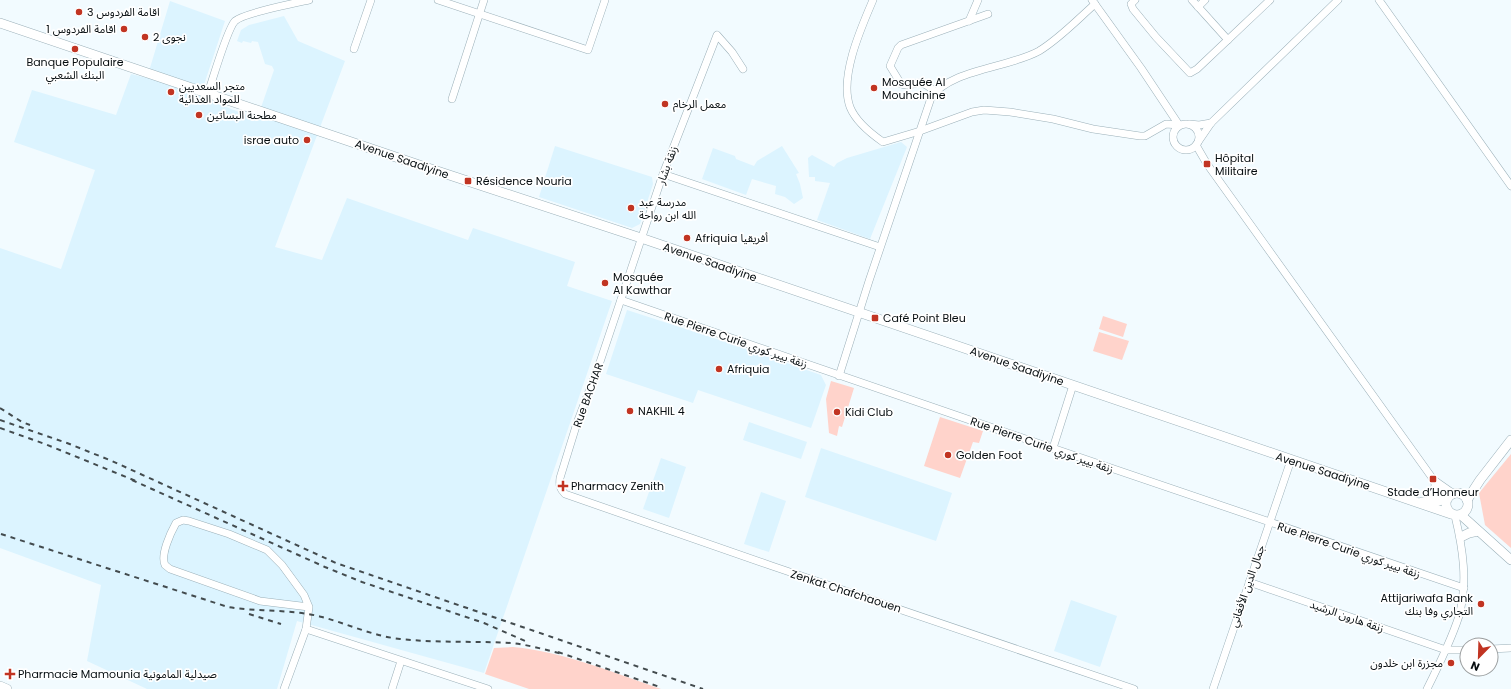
<svg xmlns="http://www.w3.org/2000/svg" width="1511" height="689" font-family="Poppins,'Noto Sans Arabic',sans-serif">
	<style>
		.built { fill: #dcf4ff }
		.green { fill: #ffd3cb }
		.lines { fill: none; stroke-linecap: round; stroke-linejoin: round }
		.minor-casing { stroke: #9bb0b9; stroke-width: 8 }
		.major-casing { stroke: #9bb0b9; stroke-width: 10 }
		.minor { stroke: #fff; stroke-width: 7 }
		.major { stroke: #fff; stroke-width: 9 }
		.rail { stroke: #434b4e; stroke-width: 2; stroke-dasharray: 5 5; stroke-linecap: butt }
		.poi-dot { fill: #c13422; stroke: #fff; stroke-width: 1.5 }
		.labels { text-anchor: middle; stroke-width: 3.5; stroke-linejoin: round; paint-order: stroke }
		.poi-label { font-size: 11px; fill: #060d10; stroke: #fff; text-anchor: start }
		.street-label { font-size: 11px; fill: #060d10; stroke: #fff }
	</style>
	<rect width="100%" height="100%" fill="#f2fbff"/>
	<g class="built">
		<polygon points="170,1 225,21 200,97 257,119 274,70 272,66 265,64 258,42 252,41 251,43 243,41 242,43 237,41 241,30 249,25 284,16 298,41 345,61 275,247 322,260 347,198 468,240 473,228 575,262 567,286 612,301 484,673 297,621 277,689 147,689 87,661 101,585 0,548 0,248 61,269 95,170 14,142 32,90 116,115 131,74 147,78"/>
		<polygon points="901,142 907,147 870,239 817,220 830,183 815,181 815,177 809,177 808,158 812,155 834,167 837,163 847,158"/>
		<polygon points="555,146 652,177 653,184 640,224 632,228 539,197"/>
		<polygon points="782,146 799,173 796,174 800,184 803,198 794,204 785,197 775,194 776,186 752,179 746,195 702,179 713,148 735,156 736,159 754,166 757,161"/>
		<polygon points="627,310 732,344 821,375 826,385 811,428 698,390 693,403 606,374"/>
		<polygon points="749,422 807,442 801,459 743,440"/>
		<polygon points="821,448 952,493 936,541 805,497"/>
		<polygon points="661,458 686,467 669,518 643,509"/>
		<polygon points="761,492 786,501 769,552 744,544"/>
		<polygon points="1071,600 1117,616 1100,667 1054,651"/>
	</g>
	<g class="green">
		<polygon points="1103,316 1127,324 1123,337 1099,329"/>
		<polygon points="1099,332 1129,341 1122,360 1093,351"/>
		<polygon points="831,381 854,388 842,427 839,426 837,436 829,433 826,399"/>
		<polygon points="940,417 983,431 979,443 973,442 960,478 924,466"/>
		<polygon points="1511,454 1511,548 1485,525 1479,493"/>
		<path d="M513,647C564,652 612,672 661,689H529L485,674L494,648Z"/>
	</g>
	<g class="lines">
		<g class="minor-casing">
			<g id="minor">
				<polyline points="438,0 588,50 605,0"/>
				<path d="M873,0C861,28 839,77 850,107C856,122 870,133 883,142L920,131L972,112L984,110L1010,112L1053,119L1093,129L1140,136H1145L1166,124L1179,125"/>
				<polyline points="1092,0 1141,68 1179,125"/>
				<polyline points="1135,0 1131,4 1133,9 1156,37 1190,73 1197,69 1270,0"/>
				<polyline points="1192,0 1228,40"/>
				<polyline points="1379,0 1511,186"/>
				<polyline points="1198,7 1205,0"/>
				<polyline points="969,21 978,0"/>
				<polyline points="354,49 371,0"/>
				<path d="M743,69L732,52L717,35L663,174L600,362L577,423L560,478C559,486 560,489 565,494L772,566L1134,689"/>
				<path d="M935,92C915,73 916,90 901,84L890,66L898,48L901,45L988,14"/>
				<path d="M208,93C213,79 227,29 235,21C244,13 295,3 309,0"/>
				<polyline points="452,99 484,0"/>
				<circle cx="1186" cy="137" r="13"/>
				<polyline points="1190,124 1199,125 1211,123"/>
				<polyline points="1198,142 1211,123 1338,0"/>
				<polyline points="1196,145 1207,164 1433,479 1437,489 1447,499"/>
				<polyline points="663,174 880,247"/>
				<path d="M621,300C902,397 1182,493 1464,588"/>
				<path d="M839,376L869,281L931,98C950,69 1009,68 1039,51C1059,39 1078,19 1095,4"/>
				<polyline points="1053,448 1073,385"/>
				<polyline points="1434,480 1454,494"/>
				<polyline points="1249,582 1446,650 1467,650"/>
				<polyline points="306,629 488,689"/>
				<polyline points="1491,649 1511,648"/>
				<path d="M284,689L306,629L309,607L304,595L282,565L267,550L229,534L189,521L183,520L176,523C171,532 160,555 165,565L170,569L260,601L309,607"/>
				<polyline points="392,689 401,661"/>
				<polyline points="1213,689 1291,460"/>
				<path d="M1427,689C1439,665 1451,641 1459,616C1468,582 1463,549 1455,516"/>
			</g>
		</g>
		<g class="major-casing">
			<g id="major">
				<polyline points="0,23 431,169 641,238 1451,514"/>
				<circle cx="1457" cy="504" r="11"/>
				<polyline points="1467,500 1480,480 1511,440"/>
				<polyline points="1422,502 1446,500"/>
				<polyline points="1430,502 1436,486"/>
				<polyline points="1461,515 1511,560"/>
				<polyline points="1461,537 1469,533 1478,531"/>
				<polyline points="0,686 7,689"/>
			</g>
		</g>
		<use href="#minor" class="minor"/>
		<use href="#major" class="major"/>
		<g class="rail">
			<polyline points="0,408 22,422 30,425"/>
			<polyline points="0,420 67,443 112,461 336,563 703,689"/>
			<polyline points="0,428 45,444 136,481"/>
			<polyline points="132,480 325,567 362,582 484,623 525,641"/>
			<path d="M1,534L228,607C259,612 293,609 322,617C348,624 373,636 400,639C438,643 475,641 512,643C529,645 546,650 563,654"/>
			<polyline points="249,614 281,624"/>
			<polyline points="558,652 660,687"/>
		</g>
	</g>
	<g class="poi-dot">
		<circle cx="79" cy="12" r="4"/>
		<circle cx="124" cy="29" r="4"/>
		<circle cx="145" cy="37" r="4"/>
		<circle cx="75" cy="49" r="4"/>
		<circle cx="874" cy="88" r="4"/>
		<circle cx="171" cy="92" r="4"/>
		<circle cx="665" cy="104" r="4"/>
		<circle cx="199" cy="115" r="4"/>
		<circle cx="307" cy="140" r="4"/>
		<rect x="1203" y="160" width="8" height="8" rx="2"/>
		<rect x="464" y="177" width="8" height="8" rx="2"/>
		<circle cx="631" cy="208" r="4"/>
		<circle cx="687" cy="238" r="4"/>
		<circle cx="605" cy="283" r="4"/>
		<rect x="871" y="314" width="8" height="8" rx="2"/>
		<circle cx="719" cy="369" r="4"/>
		<circle cx="630" cy="411" r="4"/>
		<circle cx="837" cy="412" r="4"/>
		<circle cx="948" cy="455" r="4"/>
		<rect x="1429" y="475" width="8" height="8" rx="2"/>
		<path d="M561 480h4v4h4v4h-4v4h-4v-4h-4v-4h4z"/>
		<circle cx="1481" cy="604" r="4"/>
		<circle cx="1451" cy="663" r="4"/>
		<path d="M8 668h4v4h4v4h-4v4h-4v-4h-4v-4h4z"/>
	</g>
	<g class="labels">
		<g class="poi-label">
			<text x="87" y="16">اقامة الفردوس 3</text>
			<text x="116" y="33" text-anchor="end">اقامة الفردوس 1</text>
			<text x="153" y="41">نجوى 2</text>
			<text x="75" y="66" text-anchor="middle">Banque Populaire<tspan x="75" dy="13">البنك الشعبي</tspan></text>
			<text x="882" y="86">Mosquée Al<tspan x="882" dy="13">Mouhcinine</tspan></text>
			<text x="179" y="90">متجر السعديين<tspan x="179" dy="13">للمواد الغذائية</tspan></text>
			<text x="673" y="108">معمل الرخام</text>
			<text x="207" y="119">مطحنة البساتين</text>
			<text x="299" y="144" text-anchor="end">israe auto</text>
			<text x="1215" y="162">Hôpital<tspan x="1215" dy="13">Militaire</tspan></text>
			<text x="476" y="185">Résidence Nouria</text>
			<text x="639" y="206">مدرسة عبد<tspan x="639" dy="13">الله ابن رواحة</tspan></text>
			<text x="695" y="242">Afriquia أفريقيا</text>
			<text x="613" y="281">Mosquée<tspan x="613" dy="13">Al Kawthar</tspan></text>
			<text x="883" y="322">Café Point Bleu</text>
			<text x="727" y="373">Afriquia</text>
			<text x="638" y="415">NAKHIL 4</text>
			<text x="845" y="416">Kidi Club</text>
			<text x="956" y="459">Golden Foot</text>
			<text x="571" y="490">Pharmacy Zenith</text>
			<text x="1433" y="496" text-anchor="middle">Stade d’Honneur</text>
			<text x="1473" y="602" text-anchor="end">Attijariwafa Bank<tspan x="1473" dy="13">التجاري وفا بنك</tspan></text>
			<text x="1443" y="667" text-anchor="end">مجزرة ابن خلدون</text>
			<text x="18" y="678">Pharmacie Mamounia صيدلية المامونية</text>
		</g>
		<g class="street-label">
			<text transform="translate(402 159) rotate(19)" y="4">Avenue Saadiyine</text>
			<text transform="translate(667 165) rotate(-70)" y="4">زنقة بشار</text>
			<text transform="translate(710 262) rotate(19)" y="4">Avenue Saadiyine</text>
			<text transform="translate(736 340) rotate(19)" y="4">Rue Pierre Curie زنقة بيير كوري</text>
			<text transform="translate(1017 366) rotate(19)" y="4">Avenue Saadiyine</text>
			<text transform="translate(588 395) rotate(-70)" y="4">Rue BACHAR</text>
			<text transform="translate(1042 445) rotate(19)" y="4">Rue Pierre Curie زنقة بيير كوري</text>
			<text transform="translate(1323 471) rotate(18)" y="4">Avenue Saadiyine</text>
			<text transform="translate(1349 550) rotate(19)" y="4">Rue Pierre Curie زنقة بيير كوري</text>
			<text transform="translate(1247 586) rotate(-71)" y="4">جمال الدين الأفغاني</text>
			<text transform="translate(846 591) rotate(18)" y="4">Zenkat Chafchaouen</text>
			<text transform="translate(1347 616) rotate(19)" y="4">زنقة هارون الرشيد</text>
		</g>
	</g>
	<g transform="translate(1479 657) rotate(203)"><circle r="19" fill="#ffffff" stroke="#9b9e9f"/>
	<path d="M0-3L7 15L0 10L-7 15Z" fill="#c13422"/>
	<text y="-6" font-size="11" font-weight="bold" text-anchor="middle" fill="#060d10">N</text>
	</g>
</svg>
